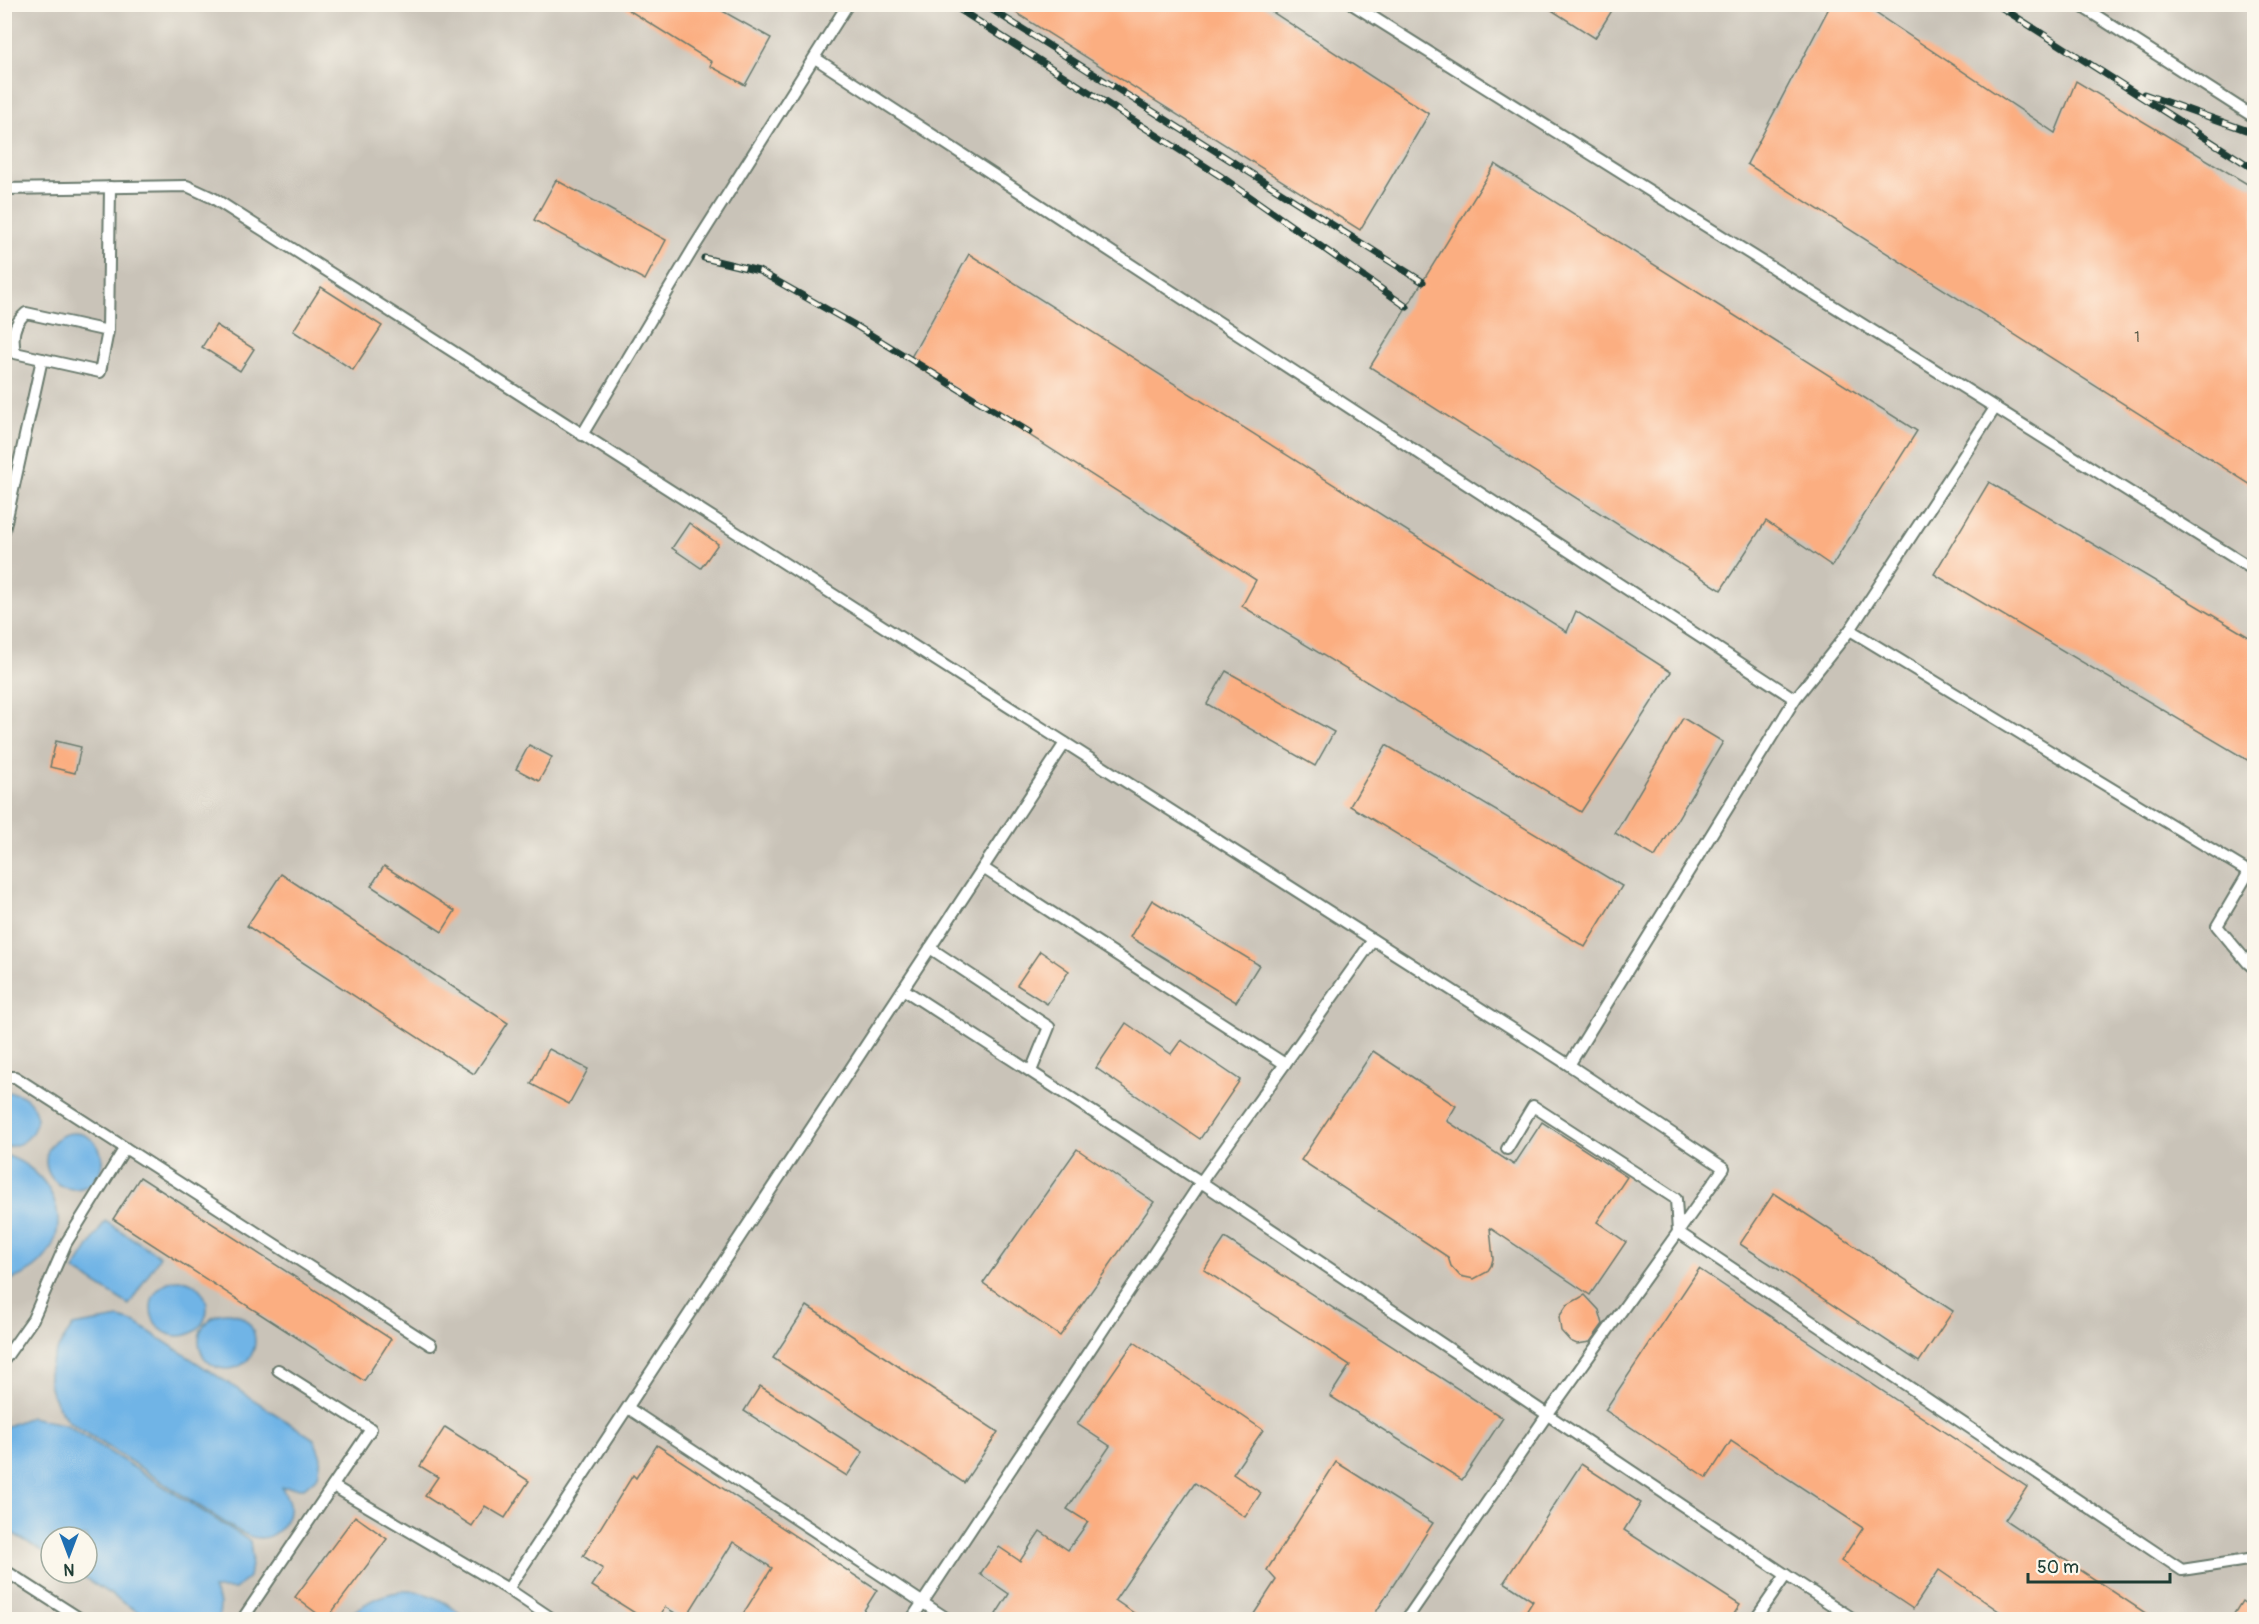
<svg xmlns="http://www.w3.org/2000/svg" width="2259" height="1624" font-family="Pangolin,sans-serif">
	<style>
		.industrial { fill: #c9c3b8; fill-rule: evenodd }
		.water { fill: #70b4e6; stroke: #48788d; stroke-width: 1.5 }
		.building { fill: #fbae81 }
		.lines { fill: none; stroke-linecap: round; stroke-linejoin: round }
		.lane-casing { stroke: #6a7a6d; stroke-width: 14 }
		.lane { stroke: #fff; stroke-width: 10 }
		.rail-casing { stroke: #1f3d34; stroke-width: 7 }
		.rail { stroke: #fbf7ec; stroke-width: 4.5; stroke-dasharray: 14; stroke-linecap: butt }
		.labels { text-anchor: middle; stroke-width: 4.5; stroke-linejoin: round; paint-order: stroke }
		.number-label { font-size: 14px; fill: #565947 }
	</style>
	<rect width="100%" height="100%" fill="#fbf7ec"/>
	<filter id="ink" filterUnits="userSpaceOnUse"><feTurbulence type="fractalNoise" baseFrequency=".0167" numOctaves="2"/><feDisplacementMap in="SourceGraphic" scale="12" xChannelSelector="R" yChannelSelector="G"/><feConvolveMatrix kernelMatrix="1 2 1 2 8 2 1 2 1" color-interpolation-filters="sRGB"/></filter>
	<filter id="wash" filterUnits="userSpaceOnUse"><feTurbulence type="fractalNoise" baseFrequency=".008" numOctaves="4" result="noise"/><feDisplacementMap in="SourceGraphic" scale="24" xChannelSelector="R" yChannelSelector="G"/><feGaussianBlur stdDeviation="1.35" result="paint"/><feColorMatrix in="noise" values="0 0 0 0 0 0 0 0 0 0 0 0 0 0 0 0 0 1.4 0 .05"/><feComposite in="paint" operator="in"/></filter>
	<g filter="url(#wash)">
		<rect width="100%" height="100%" fill="#f6ebd6"/>
		<path class="industrial" d="M5,5H2254V1619L5,1620ZM51,1537H87V1573H51Z"/>
		<g class="water">
			<path d="M4,1092C23,1092 33,1100 37,1118C34,1137 23,1146 5,1147Z"/>
			<circle cx="74" cy="1161" r="28"/>
			<path d="M5,1155C50,1169 78,1223 41,1262C30,1273 18,1277 5,1282Z"/>
			<polygon points="105,1221 160,1256 129,1305 74,1270"/>
			<circle cx="179" cy="1308" r="28"/>
			<circle cx="227" cy="1341" r="28"/>
			<path d="M119,1318L136,1323L314,1439L321,1457L318,1476L304,1488L282,1487C284,1493 289,1499 289,1505C291,1520 276,1538 260,1538C250,1538 242,1533 233,1528L68,1421C38,1381 46,1364 73,1326Z"/>
			<polygon points="30,1417 67,1425 250,1541 252,1558 249,1577 235,1589 213,1589 220,1604 219,1619 149,1619 77,1573 87,1573 87,1537 51,1537 51,1556 5,1529 5,1427"/>
			<path d="M411,1590C433,1595 449,1602 465,1619H346C366,1600 383,1593 411,1590Z"/>
		</g>
		<g id="blocks">
			<g class="building">
				<polygon points="619,4 710,4 771,38 745,85 710,66 712,62"/>
				<polygon points="1002,4 1260,4 1429,114 1360,230"/>
				<polygon points="1542,4 1616,4 1595,38"/>
				<polygon points="1831,4 1862,4 2055,133 2076,81 2254,188 2254,487 1747,164"/>
				<polygon points="1495,164 1917,431 1832,566 1766,521 1721,590 1370,367"/>
				<polygon points="556,180 666,240 645,280 534,220"/>
				<polygon points="969,254 1567,632 1576,611 1671,672 1581,812 1242,606 1256,580 910,359"/>
				<polygon points="321,287 382,326 353,370 293,331"/>
				<polygon points="216,325 254,349 240,371 202,347"/>
				<polygon points="1989,482 2254,640 2254,764 1934,574"/>
				<polygon points="689,523 718,544 701,568 672,548"/>
				<polygon points="1226,671 1334,732 1315,766 1207,704"/>
				<polygon points="1683,718 1723,742 1655,857 1615,833"/>
				<polygon points="56,741 81,747 75,773 50,767"/>
				<polygon points="529,745 552,757 539,781 516,769"/>
				<polygon points="1386,745 1622,886 1585,947 1350,806"/>
				<polygon points="384,866 455,911 442,932 371,886"/>
				<polygon points="281,874 508,1023 474,1074 247,926"/>
				<polygon points="1152,900 1259,965 1236,1002 1130,937"/>
				<polygon points="1040,951 1069,971 1047,1004 1017,985"/>
				<polygon points="1126,1023 1171,1054 1181,1040 1240,1080 1200,1139 1096,1068"/>
				<polygon points="549,1049 588,1069 569,1104 531,1084"/>
				<polygon points="1373,1051 1456,1106 1447,1121 1514,1165 1542,1122 1627,1177 1597,1222 1626,1242 1590,1295 1490,1228 1493,1259 1491,1266 1487,1272 1474,1279 1460,1276 1451,1266 1448,1257 1301,1160"/>
				<polygon points="1077,1149 1154,1202 1060,1336 983,1283"/>
				<polygon points="140,1177 391,1339 364,1381 113,1219"/>
				<polygon points="1774,1193 1953,1311 1919,1362 1740,1244"/>
				<polygon points="1225,1238 1503,1418 1462,1480 1330,1396 1350,1365 1204,1270"/>
				<polygon points="1699,1269 2027,1487 2005,1520 2156,1620 2012,1620 1939,1570 1913,1609 1841,1561 1863,1528 1731,1441 1707,1478 1605,1410"/>
				<polygon points="1585,1295 1599,1310 1603,1324 1590,1342 1577,1344 1570,1341 1561,1331 1559,1317 1567,1305"/>
				<polygon points="807,1306 998,1432 964,1483 773,1358"/>
				<polygon points="1134,1342 1263,1430 1233,1474 1261,1493 1245,1517 1195,1483 1115,1600 1144,1620 1004,1620 996,1614 1009,1594 980,1574 999,1547 1020,1561 1040,1531 1068,1550 1088,1522 1067,1509 1110,1446 1077,1424"/>
				<polygon points="760,1386 863,1452 847,1476 744,1411"/>
				<polygon points="445,1427 529,1481 505,1518 485,1506 472,1526 425,1496 438,1477 420,1466"/>
				<polygon points="657,1445 877,1590 858,1620 739,1620 772,1568 733,1542 685,1619 665,1607 658,1620 646,1620 592,1586 603,1569 583,1556 633,1475 636,1478"/>
				<polygon points="1336,1462 1433,1523 1371,1620 1250,1620 1276,1580 1267,1570"/>
				<polygon points="1581,1464 1641,1503 1624,1530 1740,1605 1730,1620 1521,1620 1533,1601 1504,1582"/>
				<polygon points="355,1516 387,1539 326,1620 295,1597"/>
				<polygon points="2242,1601 2254,1610 2254,1620 2230,1620"/>
			</g>
		</g>
	</g>
	<g filter="url(#ink)">
		<use href="#blocks" fill-opacity="0" stroke="#6a7a6d" stroke-width="1.5"/>
		<g class="lines">
			<g class="lane-casing">
				<g id="lane">
					<polyline points="1352,4 2254,570"/>
					<polyline points="2078,4 2254,117"/>
					<polyline points="815,58 1795,699"/>
					<polyline points="4,189 187,186 213,198 1569,1065 1795,699 1850,630 1995,408"/>
					<path d="M108,331L26,313C13,324 12,336 15,353L100,372L108,331L110,187"/>
					<polyline points="582,435 693,249 848,4"/>
					<polyline points="4,531 42,359"/>
					<polyline points="1850,630 2249,872 2217,926 2248,963 2254,968"/>
					<polyline points="983,868 1285,1064"/>
					<polyline points="930,948 1049,1027 1031,1071"/>
					<polyline points="903,989 1201,1182 1373,940"/>
					<polyline points="4,1077 15,1077 431,1345"/>
					<polyline points="1507,1149 1533,1106 1676,1199 1678,1232 2182,1570 2254,1559"/>
					<polyline points="4,1360 33,1319 66,1243 125,1148"/>
					<polyline points="628,1408 949,1620"/>
					<polyline points="333,1486 508,1589"/>
					<polyline points="4,1570 82,1620"/>
					<polyline points="1786,1575 1855,1620"/>
					<polyline points="242,1620 371,1429 278,1370"/>
					<polyline points="554,1620 508,1589 1065,743"/>
					<polyline points="911,1620 1201,1182 1786,1575 1755,1620"/>
					<polyline points="1406,1620 1547,1415 1724,1168 1569,1065"/>
				</g>
			</g>
			<use href="#lane" class="lane"/>
			<g class="rail-casing">
				<g id="rail">
					<polyline points="951,4 1222,177 1407,307"/>
					<polyline points="983,4 1423,282"/>
					<polyline points="1996,4 2254,169"/>
					<polyline points="2144,94 2254,133"/>
					<polyline points="704,258 759,271 853,324 1029,432"/>
				</g>
			</g>
			<use href="#rail" class="rail"/>
		</g>
	</g>
	<g class="labels">
		<g class="number-label">
			<text x="2137" y="342">1</text>
		</g>
	</g>
	<rect width="2259" height="1624" fill="none" stroke="#fbf7ec" stroke-width="24"/>
	<g transform="translate(69 1555) rotate(180)"><circle r="28" fill="#fbf7ec" stroke="#a3ada2" stroke-width="1.5"/>
	<path d="M0-4.5L10 22L0 15L-10 22Z" fill="#1f6fb2"/>
	<text y="-9" font-size="16" font-weight="bold" text-anchor="middle" fill="#1f3d34">N</text>
	</g>
	<path d="M2028 1573v9h142v-9" fill="none" stroke="#1f3d34" stroke-width="3"/>
	<text x="2037" y="1573" font-size="18" fill="#1f3d34" stroke="#fbf7ec" stroke-width="4.5" paint-order="stroke">50 m</text>
</svg>
